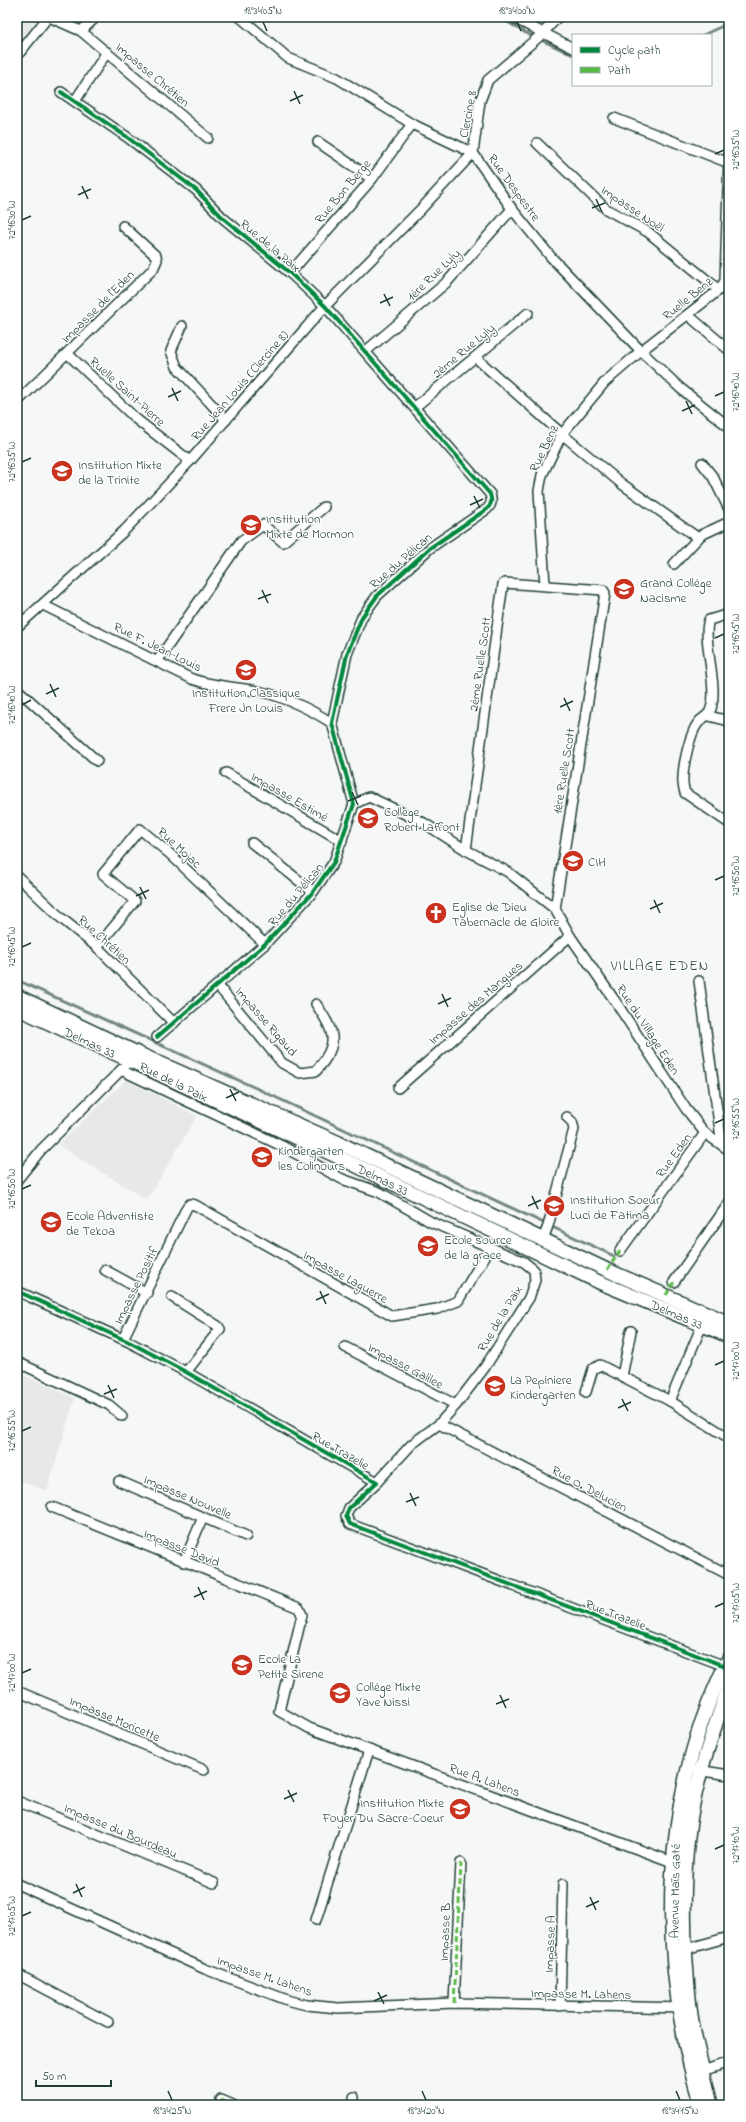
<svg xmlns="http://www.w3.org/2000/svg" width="746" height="2122" font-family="'Indie Flower',sans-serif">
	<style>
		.built { fill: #e6e9e8 }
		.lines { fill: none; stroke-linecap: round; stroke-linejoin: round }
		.stream { stroke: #72857f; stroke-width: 3 }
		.minor-casing { stroke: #1f3d34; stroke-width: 12 }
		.secondary-casing { stroke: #1f3d34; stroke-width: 16 }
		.minor { stroke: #fff; stroke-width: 9 }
		.secondary { stroke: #fff; stroke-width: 13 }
		.quiet { stroke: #58b947; stroke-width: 3; stroke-dasharray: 6 3; stroke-linecap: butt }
		.cycleway-casing { stroke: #fff; stroke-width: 6 }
		.cycleway { stroke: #00873e; stroke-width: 4 }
		.ticks { fill: none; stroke: #1f3d34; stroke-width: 1.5 }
		.labels { text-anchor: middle; stroke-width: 3; stroke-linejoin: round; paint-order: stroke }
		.street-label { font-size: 13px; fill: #1f3d34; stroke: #fff }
		.poi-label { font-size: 13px; fill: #1f3d34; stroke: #fff; text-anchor: start }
		.neighbourhood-label { font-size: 14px; letter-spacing: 1px; fill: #1f3d34; stroke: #fff }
		.neatline { fill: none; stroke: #1f3d34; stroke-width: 1.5 }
		.ticks-label { font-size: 10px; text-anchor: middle; fill: #1f3d34 }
	</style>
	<rect width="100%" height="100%" fill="#f6f7f7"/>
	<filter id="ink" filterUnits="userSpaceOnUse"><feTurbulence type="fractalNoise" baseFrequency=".025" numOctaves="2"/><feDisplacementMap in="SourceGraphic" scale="8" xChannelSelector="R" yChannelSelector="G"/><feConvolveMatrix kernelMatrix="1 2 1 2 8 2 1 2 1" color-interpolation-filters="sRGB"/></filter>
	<g filter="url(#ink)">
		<g class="built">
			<polygon points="17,17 41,17 17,51"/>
			<polygon points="126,1080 197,1116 147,1200 58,1145"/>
			<polygon points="17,1372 75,1398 47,1491 17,1480"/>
		</g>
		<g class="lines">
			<g class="stream">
				<polyline points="500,17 524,32 573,55"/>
				<polyline points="703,35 729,23"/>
				<polyline points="17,980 258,1089 614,1256"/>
			</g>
			<g class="minor-casing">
				<g id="minor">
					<polyline points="49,17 81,31 208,138"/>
					<polyline points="240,17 288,58 337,78 412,124 473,153 512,209 551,257 641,351 680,388 729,427"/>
					<polyline points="512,17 573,48"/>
					<polyline points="81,31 96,17"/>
					<polyline points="17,56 48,17"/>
					<path d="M61,92L127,137L196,190L223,218L290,273L325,306L490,494C492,501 492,504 487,509L430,548L377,596L362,617L347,654L332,723L354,804L334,862L313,892L265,944L157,1037"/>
					<polyline points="75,101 107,52"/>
					<polyline points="614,118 729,163"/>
					<polyline points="318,142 372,179"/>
					<polyline points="537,143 606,209 648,232 719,290"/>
					<polyline points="290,273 372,179 412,124"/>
					<polyline points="688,315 729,350"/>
					<polyline points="182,326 171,351 177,367 226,420"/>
					<polyline points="366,351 447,282 512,209"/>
					<polyline points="68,354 136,419 190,461"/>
					<polyline points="476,358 562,434 622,484 698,538"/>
					<polyline points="17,402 153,269 157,260 156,256 123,226"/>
					<polyline points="415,407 528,313"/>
					<polyline points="702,463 713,477 729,509"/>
					<polyline points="674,564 701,535 729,522"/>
					<polyline points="545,585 539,491 542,475 562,434 605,382 641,351 719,290 725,281 729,156"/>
					<path d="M43,605L192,679C215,687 238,687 262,692C288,698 310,709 332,723"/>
					<path d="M729,614L709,620C702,637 717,682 712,704C710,717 705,715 698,723C690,733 683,765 683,778C682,783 684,789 685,793L729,823"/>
					<polyline points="17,627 124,531 190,461 325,306 422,208 473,153 480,101 488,80 541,35 558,17"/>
					<polyline points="158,660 241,541 263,525 283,542 324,507"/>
					<polyline points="17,689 97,761"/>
					<polyline points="709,716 729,721"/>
					<polyline points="226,773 342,841"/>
					<polyline points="354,804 369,797 424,823 466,850 508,872 555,909 570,936 615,1001 686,1109 705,1133 729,1150"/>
					<polyline points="252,843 313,892"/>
					<polyline points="466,850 503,584 505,583 603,590 605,593 555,909"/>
					<polyline points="17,876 61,918 97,947 174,1023"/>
					<polyline points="97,947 135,901 103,874 140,829 170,854 265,944"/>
					<polyline points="699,981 722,1145"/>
					<path d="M218,986L282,1063L300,1073L316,1071C340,1043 335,1033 316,1004"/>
					<polyline points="121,1070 282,1146 342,1179 379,1192 431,1222 524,1262 534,1270 535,1280 529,1298 485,1367 456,1405 439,1424 412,1444 377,1482"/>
					<polyline points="398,1088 570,936"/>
					<polyline points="17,1180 41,1150 126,1065"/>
					<polyline points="543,1239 548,1226 574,1129 572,1122 567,1117"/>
					<polyline points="620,1251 705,1133"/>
					<polyline points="105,1270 147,1293"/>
					<polyline points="674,1282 729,1203"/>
					<polyline points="17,1291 129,1342 186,1372 377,1482 349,1508 346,1516 350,1524 725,1666"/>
					<polyline points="172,1297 218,1326 220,1329 186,1372"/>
					<polyline points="702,1325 670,1401 729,1438"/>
					<polyline points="123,1339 187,1207 190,1204 195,1205 392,1316 437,1309 458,1301 490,1248"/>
					<polyline points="345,1347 456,1405"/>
					<polyline points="17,1362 109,1405 122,1416"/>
					<polyline points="622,1376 631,1331"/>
					<polyline points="586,1392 593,1369 600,1365 670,1401"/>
					<polyline points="439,1424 729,1575"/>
					<polyline points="119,1481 246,1536"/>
					<polyline points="52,1507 299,1608 302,1615 279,1711 309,1728 678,1864"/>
					<polyline points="184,1562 203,1517"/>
					<polyline points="17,1691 204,1770"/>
					<polyline points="697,1770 729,1775"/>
					<polyline points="17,1801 214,1883"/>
					<polyline points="17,1884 205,1969 290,2001 307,2005 338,2008 454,2003 685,2008"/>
					<polyline points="316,1920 369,1750"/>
					<polyline points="686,1949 729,1937"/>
					<polyline points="17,1974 108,2022"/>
					<polyline points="454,2003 461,1863"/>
					<polyline points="560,2006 563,1884"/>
					<polyline points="703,2071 729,2062"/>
					<polyline points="354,2097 354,2105"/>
					<polyline points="221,2100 233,2105"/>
				</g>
			</g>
			<g class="secondary-casing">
				<g id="secondary">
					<polyline points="17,996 139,1054 339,1143 607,1270 729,1323"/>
					<polyline points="17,1008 330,1153 599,1282 729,1336"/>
					<path d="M701,2105C657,1959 659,1796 729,1658"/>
					<path d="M711,2105C704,2073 694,2040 690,2008C683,1945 681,1870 692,1809C700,1767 714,1727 729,1687"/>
				</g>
			</g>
			<use href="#minor" class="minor"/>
			<use href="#secondary" class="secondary"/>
			<g class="quiet">
				<polyline points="607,1270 620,1251"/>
				<polyline points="666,1295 674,1282"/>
				<polyline points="454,2003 461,1863"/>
				<polyline points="221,2100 233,2105"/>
			</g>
			<g class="cycleway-casing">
				<g id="cycleway">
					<path d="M61,92L127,137L196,190L223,218L290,273L325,306L490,494C492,501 492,504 487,509L430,548L377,596L362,617L347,654L332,723L354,804L334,862L313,892L265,944L157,1037"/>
					<polyline points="17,1291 129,1342 186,1372 377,1482 349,1508 346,1516 350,1524 725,1666"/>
				</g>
			</g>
			<use href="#cycleway" class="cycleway"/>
		</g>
	</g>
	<path class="ticks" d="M263,22L267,31M517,22L521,31M294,91L300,104M290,101L303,95M715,154L724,150M82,186L88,199M78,195L91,189M596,199L602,212M592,208L605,203M22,220L31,216M384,294L390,306M380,303L393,297M172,388L178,401M715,396L724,392M168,397L181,391M686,401L692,414M682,411L695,405M22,462L31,458M474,496L480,508M470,505L483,499M262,590L268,603M258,599L271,594M715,638L724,634M50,684L56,697M46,694L59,688M564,698L570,711M22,705L31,700M560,707L573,701M352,792L358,805M348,801L361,796M715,880L724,876M140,887L146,899M136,896L149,890M654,900L660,913M650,909L663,903M22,947L31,943M442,994L448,1007M438,1004L451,998M230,1089L236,1101M226,1098L239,1092M715,1123L724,1119M22,1189L31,1185M532,1196L538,1209M528,1206L541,1200M320,1291L326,1304M316,1300L329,1294M715,1365L724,1361M108,1385L114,1398M104,1394L117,1389M622,1399L628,1411M618,1408L631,1402M22,1431L31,1427M410,1493L416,1506M406,1502L419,1497M198,1587L204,1600M194,1597L207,1591M715,1607L724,1603M22,1673L31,1669M500,1695L506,1708M496,1704L509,1699M288,1790L294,1802M284,1799L297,1793M715,1849L724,1845M76,1884L82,1897M73,1893L85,1887M590,1897L596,1910M586,1907L599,1901M22,1916L31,1912M378,1992L384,2004M374,2001L387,1995M168,2091L172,2100M422,2091L426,2100M676,2091L680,2100"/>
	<defs>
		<g id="school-disc" transform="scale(1.15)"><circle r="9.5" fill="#c8321e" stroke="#fff"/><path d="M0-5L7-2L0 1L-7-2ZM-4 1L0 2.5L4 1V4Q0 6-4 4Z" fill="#fff"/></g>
		<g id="church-disc" transform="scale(1.15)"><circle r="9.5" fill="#c8321e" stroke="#fff"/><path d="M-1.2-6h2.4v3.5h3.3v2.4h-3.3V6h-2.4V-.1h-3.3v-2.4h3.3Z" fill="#fff"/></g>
	</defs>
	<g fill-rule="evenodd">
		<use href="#school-disc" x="62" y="471"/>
		<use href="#school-disc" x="251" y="525"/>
		<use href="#school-disc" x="624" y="589"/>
		<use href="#school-disc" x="246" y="670"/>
		<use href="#school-disc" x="368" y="818"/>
		<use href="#school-disc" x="573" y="861"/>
		<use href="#church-disc" x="436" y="913"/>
		<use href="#school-disc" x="262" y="1157"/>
		<use href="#school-disc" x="554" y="1206"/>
		<use href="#school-disc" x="51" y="1222"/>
		<use href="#school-disc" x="428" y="1246"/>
		<use href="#school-disc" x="495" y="1386"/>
		<use href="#school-disc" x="242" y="1665"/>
		<use href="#school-disc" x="340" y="1693"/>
		<use href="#school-disc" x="460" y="1809"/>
	</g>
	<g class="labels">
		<g class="street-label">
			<text transform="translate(153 74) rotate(40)" y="5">Impasse Chrétien</text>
			<text transform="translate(467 114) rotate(-79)" y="5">Clercine 8</text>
			<text transform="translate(515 187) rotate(54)" y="5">Rue Despestre</text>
			<text transform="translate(342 191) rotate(-50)" y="5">Rue Bon Berge</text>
			<text transform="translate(633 208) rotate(34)" y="5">Impasse Noël</text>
			<text transform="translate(271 245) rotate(40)" y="5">Rue de la Paix</text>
			<text transform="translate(433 274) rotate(-44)" y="5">1ère Rue Lyly</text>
			<text transform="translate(687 298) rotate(-39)" y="5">Ruelle Benz</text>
			<text transform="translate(97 306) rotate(-45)" y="5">Impasse de l'Eden</text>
			<text transform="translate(463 350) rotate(-40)" y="5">2ème Rue Lyly</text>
			<text transform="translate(239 385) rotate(-49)" y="5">Rue Jean Louis (Clercine 8)</text>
			<text transform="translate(128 391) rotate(42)" y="5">Ruelle Saint-Pierre</text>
			<text transform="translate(543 448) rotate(-64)" y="5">Rue Benz</text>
			<text transform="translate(400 560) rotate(-41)" y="5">Rue du Pélican</text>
			<text transform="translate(158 646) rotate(26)" y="5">Rue F. Jean-Louis</text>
			<text transform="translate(479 664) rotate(-82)" y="5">2ème Ruelle Scott</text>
			<text transform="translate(563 771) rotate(-81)" y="5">1ère Ruelle Scott</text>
			<text transform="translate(290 796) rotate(30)" y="5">Impasse Estimé</text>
			<text transform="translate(180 847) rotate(42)" y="5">Rue Mojac</text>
			<text transform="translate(295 894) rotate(-50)" y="5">Rue du Pélican</text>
			<text transform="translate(105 939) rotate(42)" y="5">Rue Chrétien</text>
			<text transform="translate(475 1002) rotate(-41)" y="5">Impasse des Mangues</text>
			<text transform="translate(267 1021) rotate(49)" y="5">Impasse Rigaud</text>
			<text transform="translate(649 1029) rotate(57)" y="5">Rue du Village Eden</text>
			<text transform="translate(90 1042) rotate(25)" y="5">Delmas 33</text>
			<text transform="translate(174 1081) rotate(26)" y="5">Rue de la Paix</text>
			<text transform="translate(673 1155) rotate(-54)" y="5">Rue Eden</text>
			<text transform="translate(383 1179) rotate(26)" y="5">Delmas 33</text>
			<text transform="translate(346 1276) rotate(29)" y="5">Impasse Laguerre</text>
			<text transform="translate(135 1285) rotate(-64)" y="5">Impasse Positif</text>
			<text transform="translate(677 1314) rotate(23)" y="5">Delmas 33</text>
			<text transform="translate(499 1318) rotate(-59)" y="5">Rue de la Paix</text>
			<text transform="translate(406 1365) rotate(28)" y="5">Impasse Galilee</text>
			<text transform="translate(341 1450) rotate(30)" y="5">Rue Trazelie</text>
			<text transform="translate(590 1488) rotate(28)" y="5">Rue O. Delucien</text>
			<text transform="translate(188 1496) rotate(23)" y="5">Impasse Nouvelle</text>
			<text transform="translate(182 1547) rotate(22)" y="5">Impasse David</text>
			<text transform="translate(616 1614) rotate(21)" y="5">Rue Trazelie</text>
			<text transform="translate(115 1718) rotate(23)" y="5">Impasse Moricette</text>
			<text transform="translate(485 1779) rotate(20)" y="5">Rue A. Lahens</text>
			<text transform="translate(121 1830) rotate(23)" y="5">Impasse du Bourdeau</text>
			<text transform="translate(674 1891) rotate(-89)" y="5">Avenue Maïs Gaté</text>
			<text transform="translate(444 1932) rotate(-88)" y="5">Impasse B</text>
			<text transform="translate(549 1944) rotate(-88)" y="5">Impasse A</text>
			<text transform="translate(265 1975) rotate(19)" y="5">Impasse M. Lahens</text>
			<text transform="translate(581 1993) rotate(1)" y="5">Impasse M. Lahens</text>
		</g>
		<g class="poi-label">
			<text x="78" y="469">Institution Mixte<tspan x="78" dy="15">de la Trinite</tspan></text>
			<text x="266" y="523">Institution<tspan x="266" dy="15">Mixte de Mormon</tspan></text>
			<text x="640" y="587">Grand Collège<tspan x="640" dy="15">Nacisme</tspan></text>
			<text x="246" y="697" text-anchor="middle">Institution Classique<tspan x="246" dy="15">Frere Jn Louis</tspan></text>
			<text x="384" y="816">College<tspan x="384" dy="15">Robert Laffont</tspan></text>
			<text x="588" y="866">CIH</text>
			<text x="452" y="911">Eglise de Dieu<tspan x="452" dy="15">Tabernacle de Gloire</tspan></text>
			<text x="278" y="1155">Kindergarten<tspan x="278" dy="15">les Colinours</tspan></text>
			<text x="570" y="1204">Institution Soeur<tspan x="570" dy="15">Luci de Fatima</tspan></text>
			<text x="66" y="1220">Ecole Adventiste<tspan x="66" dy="15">de Tekoa</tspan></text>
			<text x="444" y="1244">Ecole source<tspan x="444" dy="15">de la grace</tspan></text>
			<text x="510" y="1384">La Pepiniere<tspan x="510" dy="15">Kindergarten</tspan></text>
			<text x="258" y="1663">Ecole La<tspan x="258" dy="15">Petite Sirene</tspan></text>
			<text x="356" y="1691">Collège Mixte<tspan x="356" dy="15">Yave Nissi</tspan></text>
			<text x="444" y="1807" text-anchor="end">Institution Mixte<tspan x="444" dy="15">Foyer Du Sacre-Coeur</tspan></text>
		</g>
		<g class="neighbourhood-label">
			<text x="660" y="970">VILLAGE EDEN</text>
		</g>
	</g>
	<rect width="746" height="2122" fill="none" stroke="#fff" stroke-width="44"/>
	<rect x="572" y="34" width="140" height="52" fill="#ffffff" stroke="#a5b1ae"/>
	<rect x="580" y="47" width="20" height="6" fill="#00873e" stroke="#a5b1ae"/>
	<text x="608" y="54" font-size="12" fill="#1f3d34">Cycle path</text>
	<rect x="580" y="67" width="20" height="6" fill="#58b947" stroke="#a5b1ae"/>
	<text x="608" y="74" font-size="12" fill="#1f3d34">Path</text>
	<path d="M36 2080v6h75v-6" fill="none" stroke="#1f3d34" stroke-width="2"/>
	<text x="42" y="2080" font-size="12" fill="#1f3d34" stroke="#ffffff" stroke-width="3" paint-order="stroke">50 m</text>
	<rect x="22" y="22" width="702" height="2078" class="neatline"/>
	<g class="ticks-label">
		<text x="263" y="14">18°34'05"N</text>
		<text x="517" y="14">18°34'00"N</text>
		<text transform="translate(735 150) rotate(-90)" y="4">72°16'35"W</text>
		<text transform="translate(11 220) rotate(-90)" y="4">72°16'30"W</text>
		<text transform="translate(735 392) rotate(-90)" y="4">72°16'40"W</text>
		<text transform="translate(11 462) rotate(-90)" y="4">72°16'35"W</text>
		<text transform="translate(735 634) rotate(-90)" y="4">72°16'45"W</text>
		<text transform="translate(11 705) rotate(-90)" y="4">72°16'40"W</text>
		<text transform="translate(735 876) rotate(-90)" y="4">72°16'50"W</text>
		<text transform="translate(11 947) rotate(-90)" y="4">72°16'45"W</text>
		<text transform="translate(735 1119) rotate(-90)" y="4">72°16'55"W</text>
		<text transform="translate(11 1189) rotate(-90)" y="4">72°16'50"W</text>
		<text transform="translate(735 1361) rotate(-90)" y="4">72°17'00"W</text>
		<text transform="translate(11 1431) rotate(-90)" y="4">72°16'55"W</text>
		<text transform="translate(735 1603) rotate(-90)" y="4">72°17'05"W</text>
		<text transform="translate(11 1673) rotate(-90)" y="4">72°17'00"W</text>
		<text transform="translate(735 1845) rotate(-90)" y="4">72°17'10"W</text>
		<text transform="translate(11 1916) rotate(-90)" y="4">72°17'05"W</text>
		<text x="172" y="2114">18°34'25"N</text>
		<text x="426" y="2114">18°34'20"N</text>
		<text x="680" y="2114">18°34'15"N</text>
	</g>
</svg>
